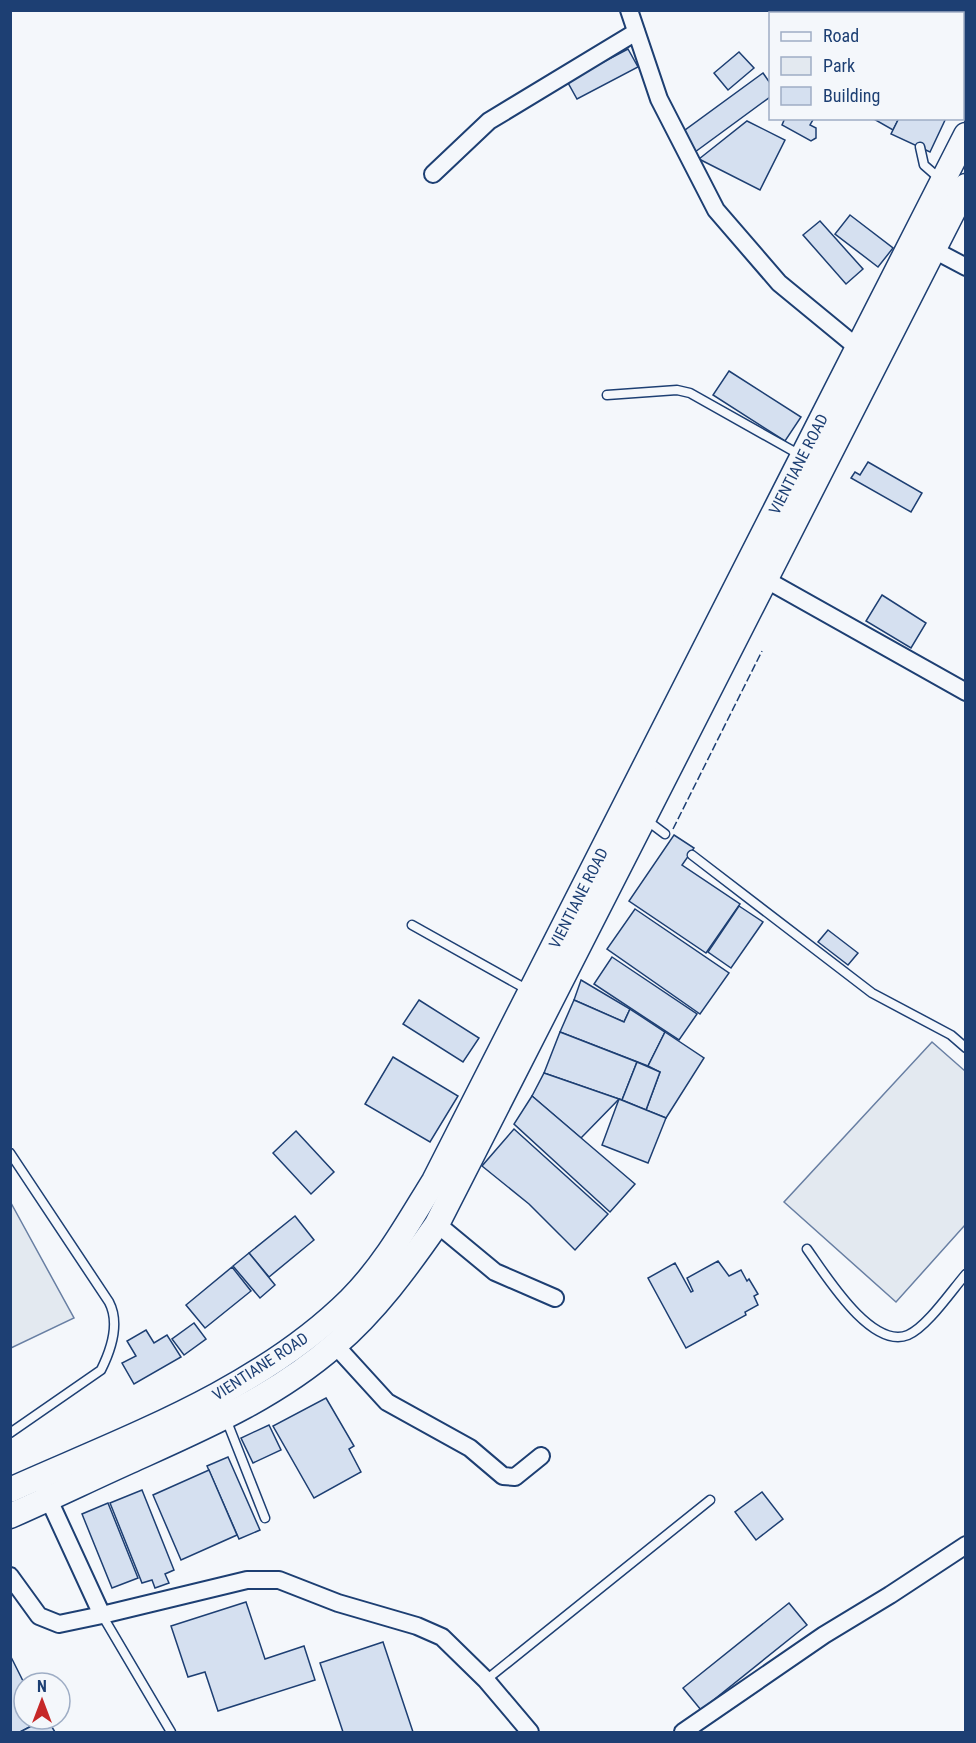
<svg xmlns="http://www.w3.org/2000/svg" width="976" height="1743" font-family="'Roboto Condensed',sans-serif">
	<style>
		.green { fill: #e3e9f0; stroke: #687fa3; stroke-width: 1.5 }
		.building { fill: #d5e0f0; stroke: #1d3f73; stroke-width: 1.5 }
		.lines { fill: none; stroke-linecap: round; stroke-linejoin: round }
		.lane-casing { stroke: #1d3f73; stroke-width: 11 }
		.street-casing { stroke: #1d3f73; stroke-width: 20 }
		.secondary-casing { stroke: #1d3f73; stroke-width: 27 }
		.lane { stroke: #f4f7fb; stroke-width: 8 }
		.street { stroke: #f4f7fb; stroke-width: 16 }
		.secondary { stroke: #f4f7fb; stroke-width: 24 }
		.fence { stroke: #1d3f73; stroke-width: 1.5; stroke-dasharray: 8 3; stroke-linecap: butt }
		.labels { text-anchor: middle; stroke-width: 4.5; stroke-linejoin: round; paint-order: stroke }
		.street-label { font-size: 16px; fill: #1d3f73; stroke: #f4f7fb }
	</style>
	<rect width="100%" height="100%" fill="#f4f7fb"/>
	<g class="green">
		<polygon points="932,1042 965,1071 965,1225 896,1302 784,1202"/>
		<polygon points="11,1203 74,1318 11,1348 10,1348"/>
	</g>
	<g class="building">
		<polygon points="926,10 966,10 966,55 962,53 962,14 925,14"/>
		<polygon points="628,49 638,67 577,99 567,81"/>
		<polygon points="739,52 754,68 728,90 714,73"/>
		<polygon points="763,73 770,83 770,97 695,152 681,133"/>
		<polygon points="785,118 814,118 810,125 816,128 816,138 811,141 782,125"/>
		<polygon points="872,118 899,118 893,130"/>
		<polygon points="899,118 946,118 930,152 891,134"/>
		<polygon points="747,121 785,140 760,190 699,159"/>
		<polygon points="850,215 893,248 878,267 835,234"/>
		<polygon points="820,221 863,269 846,284 803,235"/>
		<polygon points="729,371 801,417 785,441 713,395"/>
		<polygon points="868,462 922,493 911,512 851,478 855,472 860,475"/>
		<polygon points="882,595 926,623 911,648 866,621"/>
		<polygon points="674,835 694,848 682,865 740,904 706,953 629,901"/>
		<polygon points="739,906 763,922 731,968 708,952"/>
		<polygon points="635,909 729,973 700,1014 607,949"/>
		<polygon points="828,930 858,953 848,965 818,942"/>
		<polygon points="612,957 697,1014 679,1040 594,984"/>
		<polygon points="581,980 630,1009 624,1022 574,1000"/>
		<polygon points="419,1000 479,1038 463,1062 403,1024"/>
		<polygon points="574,1000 624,1022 630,1009 665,1032 648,1066 560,1032"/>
		<polygon points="560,1032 637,1062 622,1100 544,1073"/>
		<polygon points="665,1032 704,1058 666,1118 646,1110 660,1072 648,1066"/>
		<polygon points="393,1057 458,1096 430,1142 365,1104"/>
		<polygon points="637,1062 660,1072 646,1110 622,1100"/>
		<polygon points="544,1073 619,1099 581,1138 532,1096"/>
		<polygon points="532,1096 635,1184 610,1212 514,1124"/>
		<polygon points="619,1099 666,1118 648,1163 602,1145"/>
		<polygon points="514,1129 608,1214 575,1250 529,1204 482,1166"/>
		<polygon points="296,1131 334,1172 311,1194 273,1153"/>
		<polygon points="295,1216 314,1240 269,1277 249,1253"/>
		<polygon points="249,1253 275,1285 260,1298 233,1266"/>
		<polygon points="718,1261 729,1276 741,1270 747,1281 749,1279 758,1294 754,1296 758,1305 745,1312 746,1315 686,1348 648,1278 675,1263 691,1292 693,1291 687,1278"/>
		<polygon points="232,1267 251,1291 205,1328 186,1305"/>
		<polygon points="194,1323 206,1339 184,1355 172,1339"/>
		<polygon points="146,1330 154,1343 167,1335 181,1357 134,1384 122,1363 136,1356 127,1341"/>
		<polygon points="326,1398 354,1446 349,1449 361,1472 314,1498 273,1426"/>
		<polygon points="269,1425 281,1450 253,1463 241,1438"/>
		<polygon points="228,1457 260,1530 239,1539 207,1466"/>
		<polygon points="209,1470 237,1535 181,1560 153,1495"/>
		<polygon points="142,1490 174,1570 165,1574 169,1583 155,1588 152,1580 142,1583 110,1503"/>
		<polygon points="762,1492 783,1519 756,1540 735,1512"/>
		<polygon points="108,1503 138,1578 112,1588 82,1514"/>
		<polygon points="246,1602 265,1659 304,1646 315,1680 218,1711 205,1672 188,1677 171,1626"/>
		<polygon points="789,1603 807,1625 701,1710 683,1688"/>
		<polygon points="383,1642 413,1732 343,1732 320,1663"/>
		<polygon points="10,1655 24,1683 24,1719 43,1720 20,1732 10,1732"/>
		<polygon points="47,1719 55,1732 20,1732 45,1719"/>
	</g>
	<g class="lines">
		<g class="lane-casing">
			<g id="lane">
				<polyline points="962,100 966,100"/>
				<polyline points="920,147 924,165 940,179"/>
				<polyline points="607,395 677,390 690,393 802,456"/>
				<polyline points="645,819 665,834"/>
				<polyline points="692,855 872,993 951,1035 966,1048"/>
				<polyline points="412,925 528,990"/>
				<path d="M10,1153L109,1302C120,1323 111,1350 101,1370L10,1433"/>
				<path d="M807,1249C825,1274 871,1350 908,1335C927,1327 952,1290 966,1274"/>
				<polyline points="226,1419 265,1518"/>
				<polyline points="102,1615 171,1732"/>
				<polyline points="486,1680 710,1500"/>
			</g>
		</g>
		<g class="street-casing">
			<g id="street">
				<polyline points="629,10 659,99 716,210 779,283 858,348"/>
				<polyline points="870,10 874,14"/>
				<polyline points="962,65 966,66"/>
				<polyline points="433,174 489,121 636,32"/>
				<polyline points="932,249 966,267"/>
				<polyline points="756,574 966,692"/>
				<polyline points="437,1224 495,1272 555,1298"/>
				<polyline points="335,1345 387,1402 470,1448 503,1476 515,1477 541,1456"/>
				<polyline points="44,1489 102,1615 247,1580 279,1580 338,1603 417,1626 442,1637 486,1680 530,1732"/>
				<polyline points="10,1576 39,1616 59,1624 102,1615"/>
				<polyline points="683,1732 824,1635 890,1595 966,1545"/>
			</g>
		</g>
		<g class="secondary-casing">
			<g id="secondary">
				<path d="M10,1490C126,1438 258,1391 350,1300C385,1265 408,1223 434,1181L966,135"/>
				<path d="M10,1516C51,1498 90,1479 130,1461C203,1428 274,1398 335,1345C375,1311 407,1267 437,1224L966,186"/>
			</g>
		</g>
		<use href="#lane" class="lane"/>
		<use href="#street" class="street"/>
		<use href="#secondary" class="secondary"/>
		<polyline class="fence" points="673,829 762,651"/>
	</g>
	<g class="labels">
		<g class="street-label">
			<text transform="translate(798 464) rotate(-63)" y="6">VIENTIANE ROAD</text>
			<text transform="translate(578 898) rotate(-63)" y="6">VIENTIANE ROAD</text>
			<text transform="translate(260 1366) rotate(-33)" y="6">VIENTIANE ROAD</text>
		</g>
	</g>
	<rect width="976" height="1743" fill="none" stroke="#1d3f73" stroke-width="24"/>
	<rect x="769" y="12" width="195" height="108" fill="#f4f7fb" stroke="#9eadc5" stroke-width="1.5"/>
	<rect x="781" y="32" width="30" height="9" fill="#f4f7fb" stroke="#9eadc5" stroke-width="1.5"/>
	<text x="823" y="42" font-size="18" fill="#1d3f73">Road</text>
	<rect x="781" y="57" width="30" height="18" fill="#e3e9f0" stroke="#9eadc5" stroke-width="1.5"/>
	<text x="823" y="72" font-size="18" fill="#1d3f73">Park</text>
	<rect x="781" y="87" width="30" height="18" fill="#d5e0f0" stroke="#9eadc5" stroke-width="1.5"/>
	<text x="823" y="102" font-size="18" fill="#1d3f73">Building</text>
	<g transform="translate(42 1701)"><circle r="28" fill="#f4f7fb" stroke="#9eadc5" stroke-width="1.5"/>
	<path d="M0-4.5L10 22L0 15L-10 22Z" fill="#c62828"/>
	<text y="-9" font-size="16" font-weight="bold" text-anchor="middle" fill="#1d3f73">N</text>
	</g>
</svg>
